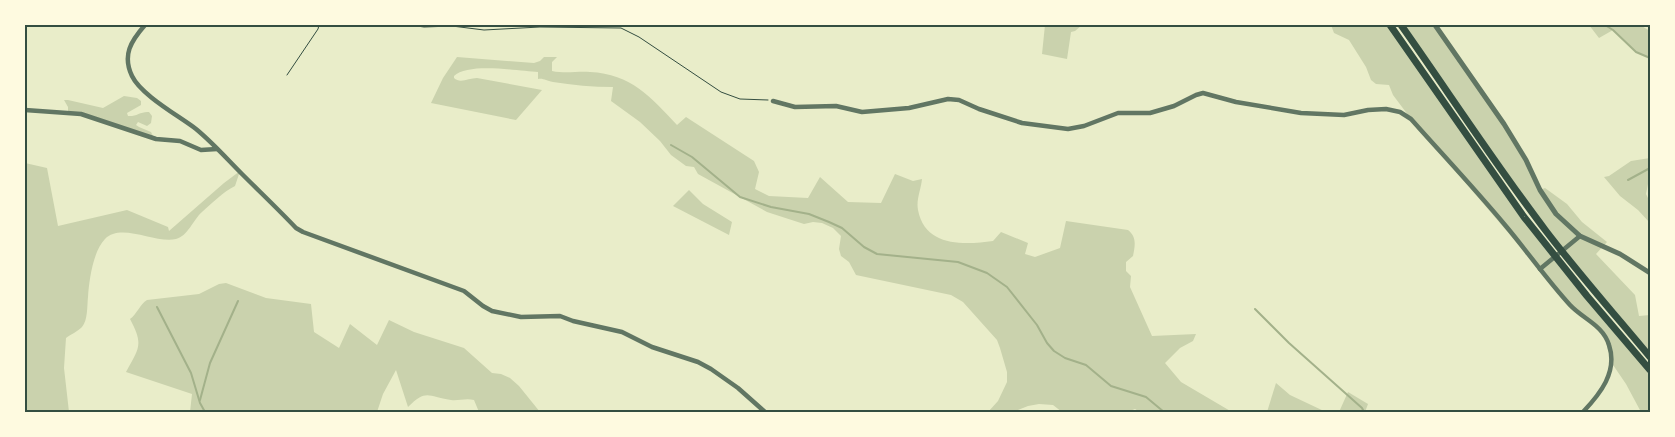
<svg xmlns="http://www.w3.org/2000/svg" width="1675" height="437" font-family="Ubuntu,sans-serif">
	<style>
		.green { fill: #cad2ad }
		.lines { fill: none; stroke-linecap: round; stroke-linejoin: round }
		.stream { stroke: #a3b18a; stroke-width: 2 }
		.path { stroke: #344e41; stroke-width: 1 }
		.minor { stroke: #617663; stroke-width: 4.5 }
		.tertiary { stroke: #617663; stroke-width: 5 }
		.trunk { stroke: #344e41; stroke-width: 7 }
		.neatline { fill: none; stroke: #344e41; stroke-width: 2 }
	</style>
	<rect width="100%" height="100%" fill="#e9edc9"/>
	<g class="green">
		<polygon points="1045,25 1099,25 1082,25 1075,31 1071,32 1067,59 1042,54"/>
		<polygon points="1331,25 1390,25 1524,217 1650,370 1650,412 1641,412 1626,384 1611,362 1604,334 1571,306 1411,119 1393,95 1389,85 1376,84 1371,80 1366,67 1349,40 1334,33"/>
		<polygon points="1401,25 1435,25 1504,124 1540,190 1545,188 1567,204 1582,222 1607,242 1596,254 1635,295 1639,316 1650,315 1650,357 1579,273"/>
		<polygon points="1589,25 1640,25 1650,31 1650,58 1636,52 1613,30 1599,38"/>
		<path d="M457,57L534,63L540,61L544,57H557L552,62V71C566,74 577,71 590,72C631,74 651,97 677,125L686,117L754,161L759,172L755,189L769,196L808,198L820,177L848,202L881,203L895,174L913,181L922,179C921,189 916,200 918,210C925,247 964,245 993,241L1001,232L1028,243L1025,254L1035,257L1060,248L1066,221L1128,230C1137,237 1135,246 1133,256L1126,262V271L1131,276L1130,287L1152,336L1196,334L1193,341L1180,348L1165,363L1181,382L1232,412H1140L1135,409L1127,412H1062L1053,405L1039,404L1028,406L1013,412H988L998,401L1007,382V372L1000,348L997,340L963,302L951,295L856,275L849,262L841,256L839,249L841,236L833,228L822,223L813,222L804,224L767,212L698,174L694,167L686,166L671,155L660,141L640,122L611,101L613,87C593,87 572,85 553,82C546,81 544,78 538,79V72C519,71 468,62 454,76V78C460,84 469,78 477,78L542,90L516,120L431,103L443,78Z"/>
		<path d="M124,96L137,98L141,101V105L127,113L128,116C136,117 141,111 149,112L152,116L151,123L147,126L138,122L136,125L139,127L151,132L154,138L81,114L68,113V107L64,100H68L103,108Z"/>
		<polygon points="1650,158 1650,183 1648,184 1646,194 1650,202 1650,223 1638,210 1620,196 1604,177 1609,176 1631,161"/>
		<path d="M25,163L47,168L58,226L127,210L168,227L169,231L224,183L240,171L235,186C223,192 212,203 202,212C193,220 188,236 176,239C156,244 121,222 105,239C93,251 89,281 88,297C87,306 88,320 82,327C78,331 70,335 66,338L64,368L69,412H25Z"/>
		<polygon points="689,190 703,204 732,222 729,235 673,206"/>
		<path d="M226,283L266,298L311,304L314,332L339,348L350,324L377,345L389,320L414,332L464,348L492,373L501,374L510,378L519,386L540,412H479L474,400C466,398 458,401 451,400C428,397 427,388 408,407L396,370L383,394L377,412H190L192,394L126,372C139,348 144,345 130,319C137,314 140,304 147,300L199,294L219,284Z"/>
		<polygon points="1276,383 1290,395 1326,412 1267,412"/>
		<polygon points="1348,392 1368,404 1365,412 1339,412"/>
	</g>
	<g class="lines">
		<g class="stream">
			<polyline points="1605,25 1613,30 1636,52 1650,58"/>
			<polyline points="671,145 692,157 740,197 771,207 809,214 829,222 842,228 864,247 877,254 958,262 987,273 1007,287 1037,325 1047,343 1054,351 1065,358 1086,365 1111,386 1146,397 1164,412"/>
			<polyline points="1628,180 1650,168"/>
			<polyline points="157,307 191,373 200,403 205,412"/>
			<polyline points="1255,309 1289,343 1362,408 1364,412"/>
			<polyline points="200,400 210,363 238,301"/>
		</g>
		<g class="path">
			<polyline points="410,25 424,27 452,26 484,30 540,27 621,28 639,37 721,92 740,99 768,100"/>
			<polyline points="287,75 318,29 319,25"/>
		</g>
		<g class="minor">
			<path d="M145,25C131,41 122,55 132,76C141,95 179,116 196,129C213,143 227,159 242,174C260,192 279,210 296,228L303,232L464,291L483,306L492,311L521,317L560,316L573,321L622,332L652,347L698,362L711,369L738,388L765,412"/>
			<path d="M773,101L795,107L836,106L862,112L909,108L948,99L959,100L979,109L1022,123L1068,129L1084,126L1118,113H1150L1174,106L1196,95L1203,93L1236,102L1301,113L1344,115L1368,110L1386,109L1400,112L1411,119C1443,155 1475,189 1505,225C1527,251 1547,280 1570,305C1583,319 1603,325 1609,345C1618,372 1600,394 1583,412"/>
			<polyline points="25,110 81,114 156,139 180,141 201,150 217,149"/>
			<polyline points="1540,269 1580,236"/>
		</g>
		<polyline class="tertiary" points="1435,25 1504,124 1526,160 1540,190 1556,214 1580,236 1620,254 1650,273"/>
		<g class="trunk">
			<polyline points="1390,25 1524,217 1587,296 1650,370"/>
			<path d="M1401,25C1449,93 1495,164 1546,231C1579,274 1615,315 1650,357"/>
		</g>
	</g>
	<rect width="1675" height="437" fill="none" stroke="#fefae0" stroke-width="52"/>
	<rect x="26" y="26" width="1623" height="385" class="neatline"/>
</svg>
